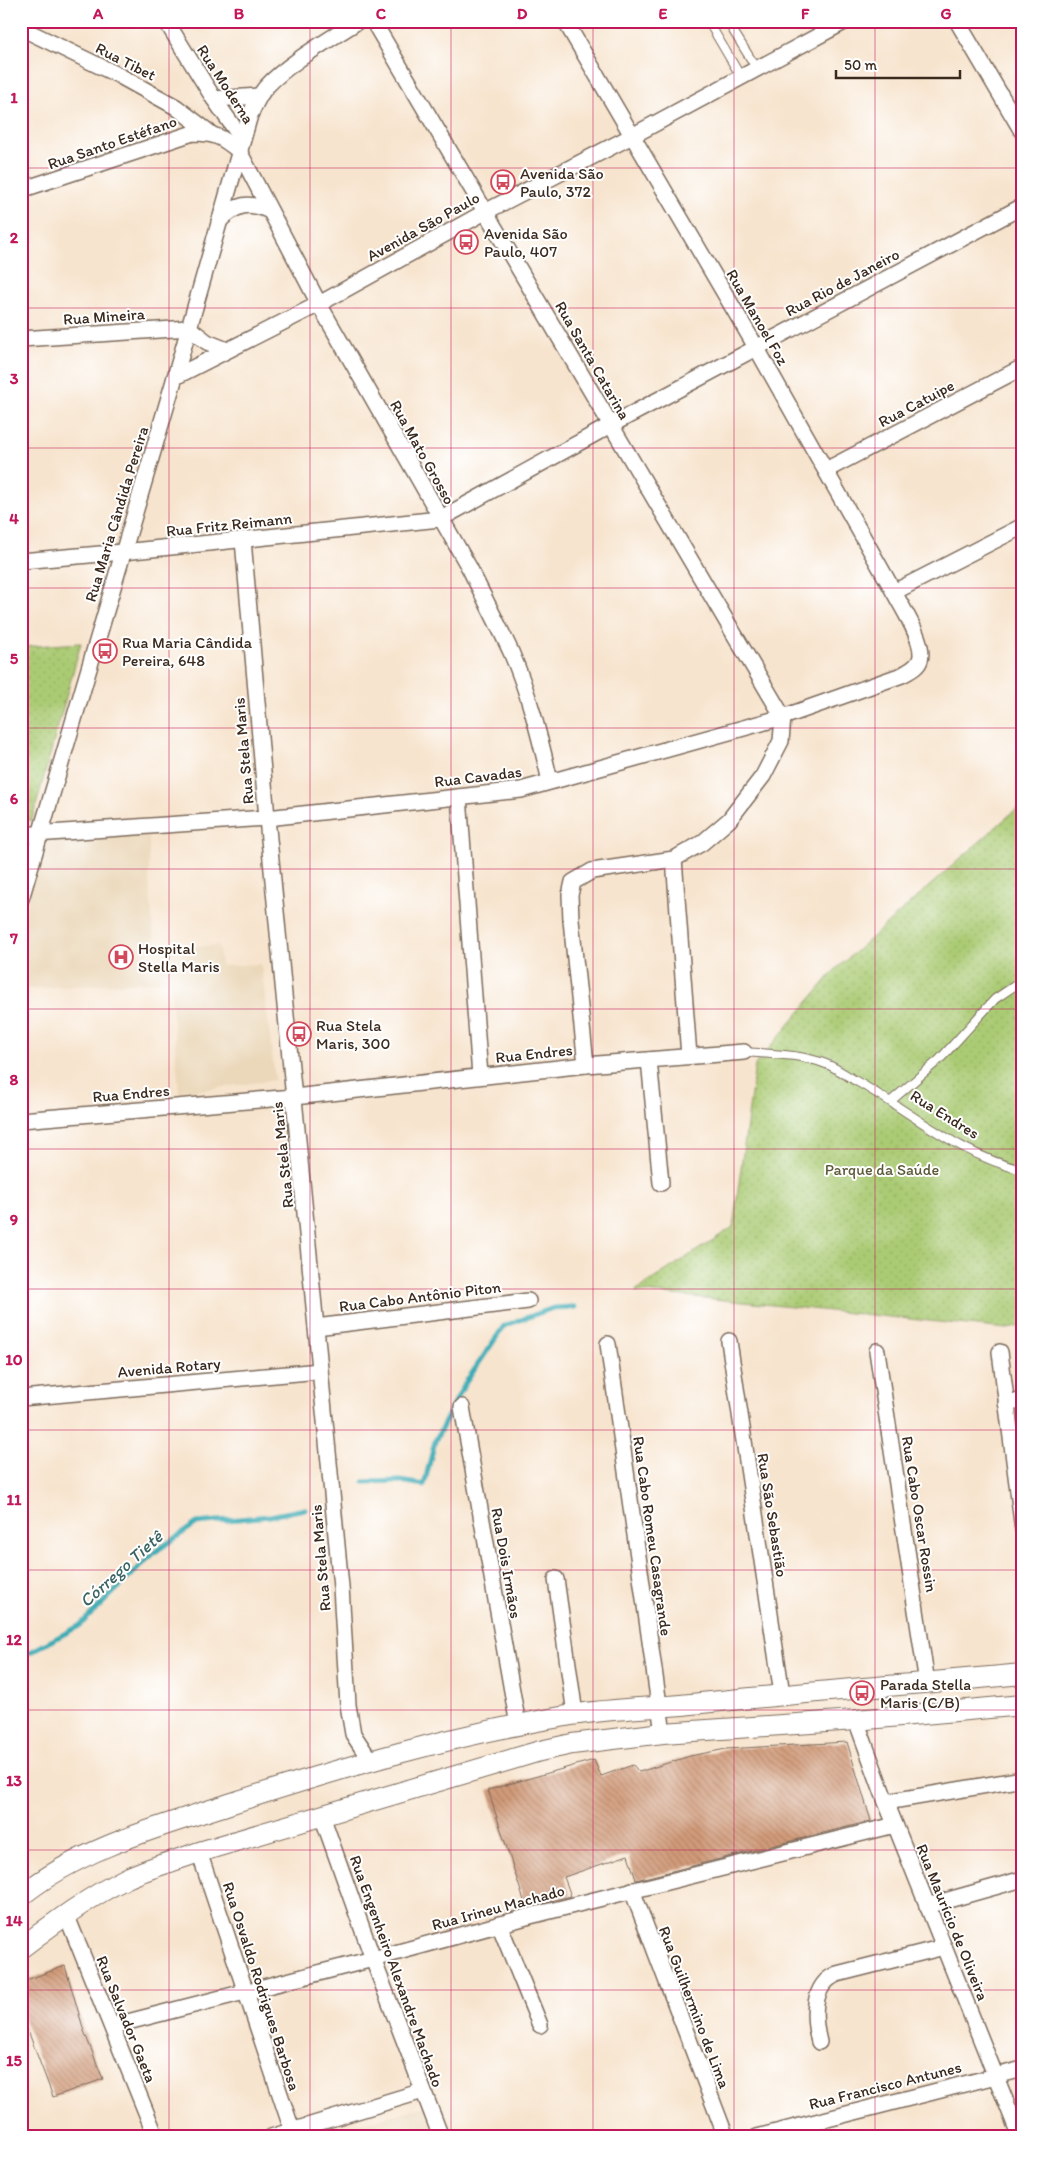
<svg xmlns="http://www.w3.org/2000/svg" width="1044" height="2158" font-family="Itim,sans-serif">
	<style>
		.built { fill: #ebd8ba }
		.green { fill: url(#green-dots); stroke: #727a48 }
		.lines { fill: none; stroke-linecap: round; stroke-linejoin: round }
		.stream { stroke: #3bacb6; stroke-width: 5 }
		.building { fill: url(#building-back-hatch) }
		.lane-casing { stroke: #7d6b5c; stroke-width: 10 }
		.street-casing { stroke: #7d6b5c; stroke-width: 18 }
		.secondary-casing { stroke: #7d6b5c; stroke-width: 22 }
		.lane { stroke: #fff; stroke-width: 8 }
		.street { stroke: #fff; stroke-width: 15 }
		.secondary { stroke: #fff; stroke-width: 20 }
		.grid { fill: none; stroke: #c2185b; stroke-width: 1; stroke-opacity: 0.55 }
		.labels { text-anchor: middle; stroke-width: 4; stroke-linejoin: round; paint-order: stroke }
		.street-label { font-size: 16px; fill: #3b2a1e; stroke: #fff }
		.poi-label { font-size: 16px; fill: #3b2a1e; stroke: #fff; text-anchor: start }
		.park-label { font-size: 16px; fill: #5c5a38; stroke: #fff }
		.water-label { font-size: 18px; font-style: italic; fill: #3b6462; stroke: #fff }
		.neatline { fill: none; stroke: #c2185b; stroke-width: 2 }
		.grid-label { font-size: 16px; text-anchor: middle; font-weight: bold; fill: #c2185b }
	</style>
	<defs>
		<pattern id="green-dots" width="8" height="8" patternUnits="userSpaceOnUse" patternTransform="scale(1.25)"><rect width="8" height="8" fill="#aacb73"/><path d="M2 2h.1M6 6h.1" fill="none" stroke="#93ae63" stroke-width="1.8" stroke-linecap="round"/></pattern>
		<pattern id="building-back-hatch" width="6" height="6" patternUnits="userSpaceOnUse" patternTransform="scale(1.25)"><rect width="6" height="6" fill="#d29b7a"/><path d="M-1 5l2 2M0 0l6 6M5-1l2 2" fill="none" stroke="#ac7f63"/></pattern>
	</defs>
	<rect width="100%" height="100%" fill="#fff"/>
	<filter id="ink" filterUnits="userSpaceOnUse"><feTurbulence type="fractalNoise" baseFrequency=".02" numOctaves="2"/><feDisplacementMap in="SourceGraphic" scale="10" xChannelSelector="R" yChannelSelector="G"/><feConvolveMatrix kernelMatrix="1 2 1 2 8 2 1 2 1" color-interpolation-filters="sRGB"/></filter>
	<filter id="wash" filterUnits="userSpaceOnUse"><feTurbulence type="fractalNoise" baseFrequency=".0096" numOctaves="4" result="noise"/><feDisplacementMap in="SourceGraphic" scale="20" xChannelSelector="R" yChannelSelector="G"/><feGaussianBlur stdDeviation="1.12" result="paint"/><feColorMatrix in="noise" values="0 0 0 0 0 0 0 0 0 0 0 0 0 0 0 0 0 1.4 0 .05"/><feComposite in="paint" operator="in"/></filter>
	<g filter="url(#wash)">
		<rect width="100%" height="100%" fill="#f7e4ce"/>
		<g class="built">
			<polygon points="149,834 149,881 155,950 219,945 221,966 261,964 275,1080 179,1093 170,981 21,989 21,930 42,837"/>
			<polygon points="426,2106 436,2137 312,2137"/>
		</g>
		<g class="green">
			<polygon points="81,643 32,820 21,821 21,647"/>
			<polygon points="1023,803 1023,1326 1007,1329 635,1291 733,1227 755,1065 836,969"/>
		</g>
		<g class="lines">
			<g class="stream">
				<polyline points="364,1482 400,1481 424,1485 435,1441 464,1385 504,1326 553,1308 575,1307"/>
				<polyline points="21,1657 79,1626 155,1552 197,1523 270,1516 305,1509"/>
			</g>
		</g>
		<g id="blocks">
			<g class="building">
				<polygon points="847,1742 871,1821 636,1880 628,1855 564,1877 571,1896 526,1907 488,1790 594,1760 601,1776 633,1765 639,1772 690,1756 726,1749"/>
				<polygon points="65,1966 84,2031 103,2079 53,2097 21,2012 21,1982"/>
			</g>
		</g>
	</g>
	<g filter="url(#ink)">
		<use href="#blocks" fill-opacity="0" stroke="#7d6b5c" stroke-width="1"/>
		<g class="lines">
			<g class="lane-casing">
				<g id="lane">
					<polyline points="708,21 741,77"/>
					<polyline points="727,21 757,69"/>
					<path d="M744,1052C771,1054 801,1054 826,1064C837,1068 847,1076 856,1081C910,1111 962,1157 1023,1170"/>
					<polyline points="891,1101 940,1059 995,999 1023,980"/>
				</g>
			</g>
			<g class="street-casing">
				<g id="street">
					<polyline points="166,21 214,99 242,139"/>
					<polyline points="373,21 783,717 781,741 763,776 729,820 702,843 674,859 592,871 573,882 570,895 571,920 586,1065"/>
					<polyline points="957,21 1023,133"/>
					<polyline points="21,28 118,75 176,107 210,133"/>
					<polyline points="214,99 259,96"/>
					<path d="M21,190L193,133C215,133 222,137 239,151L319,304L470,569C483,596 498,624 511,652C529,693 540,738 550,781"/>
					<path d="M219,221C237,204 247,201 270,211"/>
					<polyline points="21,339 189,328 207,342 227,350"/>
					<polyline points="175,377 319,304 485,212 632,136 846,21"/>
					<polyline points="826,470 1023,367"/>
					<polyline points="243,540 267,818 341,1587 348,1705 353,1734 370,1760"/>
					<polyline points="21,561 123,552 440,519 611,425 1023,206"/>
					<polyline points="894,592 1023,526"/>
					<polyline points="459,797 480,1076"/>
					<path d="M21,835L267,818L521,790L783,717L902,675C909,671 917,668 920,660C926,643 902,608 894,592L756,347L565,21"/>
					<polyline points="674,859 689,1056"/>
					<path d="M21,899L175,377L250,115C255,105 259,94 267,86C288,63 331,39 358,21"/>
					<polyline points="649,1060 661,1183"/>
					<polyline points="21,1120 294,1097 586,1065 744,1052"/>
					<polyline points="316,1327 528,1301"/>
					<polyline points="729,1341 782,1694"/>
					<polyline points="608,1344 663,1733"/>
					<polyline points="877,1351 927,1683"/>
					<polyline points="1000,1352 1023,1530"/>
					<polyline points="21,1398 320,1371"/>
					<polyline points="1006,1403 1023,1401"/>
					<polyline points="462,1407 518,1725"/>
					<polyline points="556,1579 575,1714"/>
					<polyline points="856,1720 886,1802 1020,2137"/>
					<polyline points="886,1802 1023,1779"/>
					<polyline points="322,1816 373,1959 441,2137"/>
					<polyline points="199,1852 292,2130"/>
					<polyline points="632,1890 726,2137"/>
					<polyline points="927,1906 1023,1879"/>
					<polyline points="66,1914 156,2137"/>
					<polyline points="499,1924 540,2025"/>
					<polyline points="112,2026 373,1959 530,1916 895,1825"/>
					<path d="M819,2042C813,2018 811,1985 837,1974L944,1947"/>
					<polyline points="271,2137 423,2091"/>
					<polyline points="757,2137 1023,2069"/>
				</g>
			</g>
			<g class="secondary-casing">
				<g id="secondary">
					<path d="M21,1896C80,1848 159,1827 229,1804C341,1768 455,1734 572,1715C614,1708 658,1708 701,1703C808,1692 916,1684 1023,1674"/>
					<path d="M21,1948C55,1922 89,1897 127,1878C150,1867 175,1861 199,1852L540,1751L572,1744L663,1733L856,1720L1023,1705"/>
				</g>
			</g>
			<use href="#lane" class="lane"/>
			<use href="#street" class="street"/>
			<use href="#secondary" class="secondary"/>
		</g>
	</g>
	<path class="grid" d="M169,21V2137M310,21V2137M451,21V2137M593,21V2137M734,21V2137M875,21V2137M21,168H1023M21,308H1023M21,448H1023M21,588H1023M21,728H1023M21,869H1023M21,1009H1023M21,1149H1023M21,1289H1023M21,1430H1023M21,1570H1023M21,1710H1023M21,1850H1023M21,1990H1023"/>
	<defs>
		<g id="bus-ring" transform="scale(1.25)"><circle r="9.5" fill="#fff" stroke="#d1495b" stroke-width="1.5"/><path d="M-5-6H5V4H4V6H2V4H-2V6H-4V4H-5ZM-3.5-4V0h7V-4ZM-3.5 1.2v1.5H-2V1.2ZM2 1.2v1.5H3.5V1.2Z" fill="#d1495b"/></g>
		<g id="hospital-ring" transform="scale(1.25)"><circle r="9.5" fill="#fff" stroke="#d1495b" stroke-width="1.5"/><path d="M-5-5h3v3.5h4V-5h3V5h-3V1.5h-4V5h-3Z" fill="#d1495b"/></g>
	</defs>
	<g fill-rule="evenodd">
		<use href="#bus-ring" x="503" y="182"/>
		<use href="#bus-ring" x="466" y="242"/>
		<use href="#bus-ring" x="105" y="651"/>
		<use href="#hospital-ring" x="121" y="957"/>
		<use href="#bus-ring" x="299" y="1034"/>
		<use href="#bus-ring" x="862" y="1693"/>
	</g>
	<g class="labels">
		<g class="street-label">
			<text transform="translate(126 61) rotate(27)" y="6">Rua Tibet</text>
			<text transform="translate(226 84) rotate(57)" y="6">Rua Moderna</text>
			<text transform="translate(112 142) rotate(-19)" y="6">Rua Santo Estéfano</text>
			<text transform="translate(423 226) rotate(-29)" y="6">Avenida São Paulo</text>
			<text transform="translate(842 282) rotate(-28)" y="6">Rua Rio de Janeiro</text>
			<text transform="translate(104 316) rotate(-4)" y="6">Rua Mineira</text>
			<text transform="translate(758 317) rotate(60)" y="6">Rua Manoel Foz</text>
			<text transform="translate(593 360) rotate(60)" y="6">Rua Santa Catarina</text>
			<text transform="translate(916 403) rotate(-28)" y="6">Rua Catuipe</text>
			<text transform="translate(423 452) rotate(61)" y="6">Rua Mato Grosso</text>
			<text transform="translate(116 514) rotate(-73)" y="6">Rua Maria Cândida Pereira</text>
			<text transform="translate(229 524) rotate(-6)" y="6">Rua Fritz Reimann</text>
			<text transform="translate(243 751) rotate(-95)" y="6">Rua Stela Maris</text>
			<text transform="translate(478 776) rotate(-7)" y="6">Rua Cavadas</text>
			<text transform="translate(534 1053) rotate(-6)" y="6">Rua Endres</text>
			<text transform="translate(131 1093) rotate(-5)" y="6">Rua Endres</text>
			<text transform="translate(945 1114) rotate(32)" y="6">Rua Endres</text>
			<text transform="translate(282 1155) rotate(-96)" y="6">Rua Stela Maris</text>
			<text transform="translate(420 1296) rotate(-7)" y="6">Rua Cabo Antônio Piton</text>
			<text transform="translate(169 1367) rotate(-5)" y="6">Avenida Rotary</text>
			<text transform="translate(920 1514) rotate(81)" y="6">Rua Cabo Oscar Rossin</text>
			<text transform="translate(773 1515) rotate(81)" y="6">Rua São Sebastião</text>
			<text transform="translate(653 1536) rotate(82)" y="6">Rua Cabo Romeu Casagrande</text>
			<text transform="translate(320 1558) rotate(-95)" y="6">Rua Stela Maris</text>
			<text transform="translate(507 1563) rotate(80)" y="6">Rua Dois Irmãos</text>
			<text transform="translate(498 1907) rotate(-15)" y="6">Rua Irineu Machado</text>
			<text transform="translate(953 1922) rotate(68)" y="6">Rua Maurício de Oliveira</text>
			<text transform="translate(397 1971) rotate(70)" y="6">Rua Engenheiro Alexandre Machado</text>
			<text transform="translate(262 1986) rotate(72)" y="6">Rua Osvaldo Rodrigues Barbosa</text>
			<text transform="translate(695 2007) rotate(69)" y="6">Rua Guilhermino de Lima</text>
			<text transform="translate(127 2019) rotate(68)" y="6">Rua Salvador Gaeta</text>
			<text transform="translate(885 2085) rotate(-14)" y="6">Rua Francisco Antunes</text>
		</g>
		<g class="poi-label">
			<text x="520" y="179">Avenida São<tspan x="520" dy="18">Paulo, 372</tspan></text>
			<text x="484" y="239">Avenida São<tspan x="484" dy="18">Paulo, 407</tspan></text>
			<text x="122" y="648">Rua Maria Cândida<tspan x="122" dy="18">Pereira, 648</tspan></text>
			<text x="138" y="954">Hospital<tspan x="138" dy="18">Stella Maris</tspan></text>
			<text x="316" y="1031">Rua Stela<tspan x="316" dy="18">Maris, 300</tspan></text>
			<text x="880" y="1690">Parada Stella<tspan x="880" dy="18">Maris (C/B)</tspan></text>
		</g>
		<g class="park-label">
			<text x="882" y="1175">Parque da Saúde</text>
		</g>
		<g class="water-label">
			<text transform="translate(121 1569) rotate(-42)" y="6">Córrego Tietê</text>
		</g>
	</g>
	<rect width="1044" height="2158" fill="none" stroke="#fff" stroke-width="55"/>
	<path d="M836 70v8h124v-8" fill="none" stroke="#3b2a1e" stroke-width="2.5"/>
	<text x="844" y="70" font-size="15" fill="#3b2a1e" stroke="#ffffff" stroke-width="4" paint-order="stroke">50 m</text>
	<rect x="28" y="28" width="988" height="2102" class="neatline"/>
	<g class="grid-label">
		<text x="98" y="19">A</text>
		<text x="239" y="19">B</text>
		<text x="381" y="19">C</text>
		<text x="522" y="19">D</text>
		<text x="663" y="19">E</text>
		<text x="805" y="19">F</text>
		<text x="946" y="19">G</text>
		<text x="14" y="103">1</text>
		<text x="14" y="243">2</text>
		<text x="14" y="384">3</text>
		<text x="14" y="524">4</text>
		<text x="14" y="664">5</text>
		<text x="14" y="804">6</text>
		<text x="14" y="944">7</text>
		<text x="14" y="1085">8</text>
		<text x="14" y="1225">9</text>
		<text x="14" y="1365">10</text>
		<text x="14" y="1505">11</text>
		<text x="14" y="1645">12</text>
		<text x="14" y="1786">13</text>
		<text x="14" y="1926">14</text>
		<text x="14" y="2066">15</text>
	</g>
</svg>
